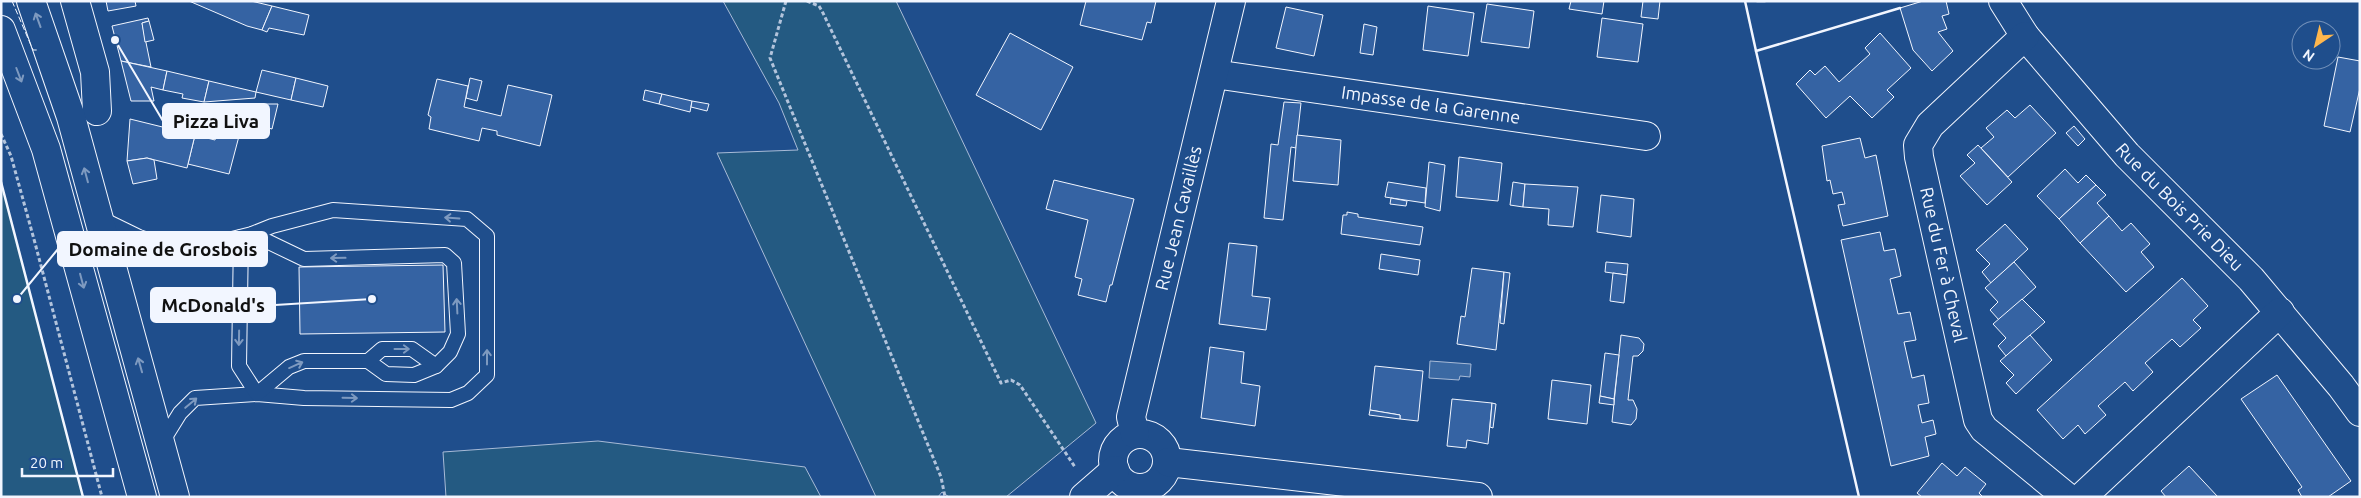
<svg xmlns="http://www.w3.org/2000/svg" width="2361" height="498" font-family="Ubuntu,sans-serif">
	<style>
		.green { fill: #245a82; stroke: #a8bbd7 }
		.water { fill: #3b69a3; stroke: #a8bbd7 }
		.building { fill: #3563a3; stroke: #f2f6ff }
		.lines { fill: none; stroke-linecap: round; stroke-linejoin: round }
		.service-casing { stroke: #f2f6ff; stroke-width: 16 }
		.minor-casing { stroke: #f2f6ff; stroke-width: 30 }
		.primary-casing { stroke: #f2f6ff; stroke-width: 30 }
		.path { stroke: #b3c4dc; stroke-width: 3; stroke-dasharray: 4 2.5; stroke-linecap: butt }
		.service { stroke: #1f4e8c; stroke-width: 14 }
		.minor { stroke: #1f4e8c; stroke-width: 28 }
		.primary { stroke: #1f4e8c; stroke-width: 28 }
		.fence { stroke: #f2f6ff; stroke-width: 1; stroke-dasharray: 6 2.5; stroke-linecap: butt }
		.wall { stroke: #f2f6ff; stroke-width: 2.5 }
		.oneway { stroke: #7e9ac0 }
		.labels { text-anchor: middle; stroke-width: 4; stroke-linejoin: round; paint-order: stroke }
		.street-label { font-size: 18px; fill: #f2f6ff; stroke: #1f4e8c }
		.leader { fill: none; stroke: #f2f6ff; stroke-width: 2 }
		.callout-dot { fill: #f2f6ff; stroke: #1f4e8c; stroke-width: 2 }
		.callout { fill: #f2f6ff; stroke: #f2f6ff; stroke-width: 2 }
		.callout-label { font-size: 19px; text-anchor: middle; font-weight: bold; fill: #111 }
	</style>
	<rect width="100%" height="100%" fill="#1f4e8c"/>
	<g class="green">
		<polygon points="723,1 896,1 1096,423 1006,497 949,497 942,492 938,497 876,497 717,153 798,150 779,103"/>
		<polygon points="1,182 83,497 1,497"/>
		<polygon points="598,441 805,467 821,497 446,497 443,452"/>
	</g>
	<polygon class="water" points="1430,361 1471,364 1470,377 1460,376 1459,380 1429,378"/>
	<g class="building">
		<polygon points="106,1 135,1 136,6 108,11"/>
		<polygon points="189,1 251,1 272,6 262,30 247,26"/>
		<polygon points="1086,1 1156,1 1151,23 1147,22 1142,40 1080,25"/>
		<polygon points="1571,1 1604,1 1602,14 1569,9"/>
		<polygon points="1643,1 1660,1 1658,19 1641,17"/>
		<polygon points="1923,1 1946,1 1949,14 1942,16 1947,29 1938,32 1953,51 1932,71 1913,50 1900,8"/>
		<polygon points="1487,4 1534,11 1529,48 1481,42"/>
		<polygon points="272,6 309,15 304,35 269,28 267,32 262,30"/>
		<polygon points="1428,6 1474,13 1468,56 1423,50"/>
		<polygon points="1286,7 1323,15 1314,56 1276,48"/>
		<polygon points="148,18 149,21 142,23 151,67 121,61 112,26"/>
		<polygon points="1602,18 1643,24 1638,62 1597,57"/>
		<polygon points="149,21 154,40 145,42 142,23"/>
		<polygon points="1364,24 1377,27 1373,55 1360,53"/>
		<polygon points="1010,33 1073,67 1041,130 976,95"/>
		<polygon points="1880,33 1911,68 1887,90 1894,97 1872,118 1850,96 1826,118 1796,84 1810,70 1815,75 1825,66 1839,82 1870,54 1865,48"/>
		<polygon points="2338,57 2360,61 2360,88 2350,132 2324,126"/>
		<polygon points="121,61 167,71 163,90 151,87 154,101 131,101"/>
		<polygon points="262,70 296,78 291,100 256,92"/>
		<polygon points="167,71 209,81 204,102 182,98 183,94 163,90"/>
		<polygon points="296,78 328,86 323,107 291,100"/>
		<polygon points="470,78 482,81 477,101 466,98"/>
		<polygon points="437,79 468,86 464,107 501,116 508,85 552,95 540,146 497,135 497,131 482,128 479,141 429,129 431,117 428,115"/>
		<polygon points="209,81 256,92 255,98 204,102"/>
		<polygon points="645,90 662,94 659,104 643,100"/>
		<polygon points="662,94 692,101 690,112 659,104"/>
		<polygon points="692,101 709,104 707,111 691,107"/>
		<polygon points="1284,102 1301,103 1296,148 1291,147 1283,220 1264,218 1271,144 1278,145"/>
		<polygon points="247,104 278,104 272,129 243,121"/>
		<polygon points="2030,105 2056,133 2008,177 1981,148 1994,137 1986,128 2007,110 2015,118"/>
		<polygon points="221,115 243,121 229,174 188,164 195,135 215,140"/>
		<polygon points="130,119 195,135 187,168 147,158 127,161"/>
		<polygon points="2074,126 2085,139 2078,146 2066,133"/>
		<polygon points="1297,135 1341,140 1338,185 1293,181"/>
		<polygon points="1860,138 1865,158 1876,155 1888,216 1843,226 1838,205 1845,204 1842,192 1833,194 1830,180 1827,181 1822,146"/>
		<polygon points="1978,145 2012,182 1987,205 1960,176 1975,163 1967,155"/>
		<polygon points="1459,157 1502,163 1498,201 1456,197"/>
		<polygon points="147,158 154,160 157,179 133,184 127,161"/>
		<polygon points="1429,162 1445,165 1440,211 1425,207"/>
		<polygon points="2065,169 2078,183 2086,175 2096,185 2059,219 2037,196"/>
		<polygon points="1054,180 1134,199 1112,285 1110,285 1106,302 1078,295 1082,279 1075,277 1088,220 1046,209"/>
		<polygon points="1388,182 1426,188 1425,203 1385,197"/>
		<polygon points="1513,182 1525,184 1523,207 1510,205"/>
		<polygon points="1525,184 1578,187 1573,227 1548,225 1549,209 1523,207"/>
		<polygon points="2096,185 2106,195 2097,203 2109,216 2080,243 2059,219"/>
		<polygon points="1601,195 1634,199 1631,237 1597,232"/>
		<polygon points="1391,198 1407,201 1406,206 1390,204"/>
		<polygon points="1347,212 1358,214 1358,217 1423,227 1420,245 1341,234 1343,215 1347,215"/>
		<polygon points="2109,216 2122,231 2131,223 2150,244 2141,252 2154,267 2126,292 2080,243"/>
		<polygon points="2005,224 2028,249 1991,283 1982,272 1990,264 1976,250"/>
		<polygon points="1880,232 1884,251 1895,249 1901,276 1890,279 1898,314 1910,312 1916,340 1904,342 1912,378 1924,375 1929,403 1918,405 1922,423 1933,420 1936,434 1925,437 1929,456 1891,466 1841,240"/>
		<polygon points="1229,243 1257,246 1252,296 1270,298 1266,330 1219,324"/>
		<polygon points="1381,254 1420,260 1418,275 1379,269"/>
		<polygon points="1606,262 1628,264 1627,275 1605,272"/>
		<polygon points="2014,262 2036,287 1999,320 1990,310 1998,302 1985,288"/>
		<polygon points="443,265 445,332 300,334 299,267"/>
		<polygon points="1472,268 1504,272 1496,350 1457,344 1461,316 1465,317"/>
		<polygon points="1504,272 1510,273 1504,324 1500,323"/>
		<polygon points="1613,273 1627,275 1624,303 1610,301"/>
		<polygon points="2182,278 2208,306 2193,320 2201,328 2180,347 2172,339 2145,363 2153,372 2133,391 2125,382 2098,406 2106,415 2085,434 2078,425 2063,439 2037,410"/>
		<polygon points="2022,299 2045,322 2006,356 1998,346 2006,338 1993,324"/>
		<polygon points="1621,335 1639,338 1644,344 1643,351 1638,356 1633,356 1628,400 1633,400 1637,409 1636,419 1631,425 1612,422"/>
		<polygon points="2030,335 2052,360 2016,394 2006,383 2014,375 2000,361"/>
		<polygon points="1210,347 1244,352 1241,383 1260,386 1255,426 1201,418"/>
		<polygon points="1605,353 1619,355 1614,399 1600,396"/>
		<polygon points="1375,366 1423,371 1418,421 1400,419 1400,415 1370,410"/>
		<polygon points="2277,375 2351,481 2328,497 2302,497 2298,490 2302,487 2241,399"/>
		<polygon points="1552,380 1591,385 1587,424 1548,419"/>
		<polygon points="1600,396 1614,399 1614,405 1599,403"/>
		<polygon points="1452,399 1492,403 1488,444 1467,440 1466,448 1447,446"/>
		<polygon points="1492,403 1496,404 1493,428 1490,427"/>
		<polygon points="1370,410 1400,415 1400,419 1369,415"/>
		<polygon points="1942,463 1957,476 1965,467 1986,484 1979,493 1983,497 1922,497 1917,493"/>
		<polygon points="2189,466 2218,497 2166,497 2161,491"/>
	</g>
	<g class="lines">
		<g class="service-casing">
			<g id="service">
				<polyline points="98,217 139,237 166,246 192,249 252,234 272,226 333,210 467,219 487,236 487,375 468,393 451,400 304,398 257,394 195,398 180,413 162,442"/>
				<polyline points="241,237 239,366 257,394 289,367 304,361 368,361 386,374 414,375 436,366 450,352 458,334 454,263 445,255 304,259 252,234"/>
				<polyline points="368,361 382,349 412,349 436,366"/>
			</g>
		</g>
		<g class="minor-casing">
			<g id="minor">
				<polyline points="75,1 95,72 97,111"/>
				<path id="s1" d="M2003,1L2025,36L2127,155L2251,279L2341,386L2360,412"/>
				<path id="s2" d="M2025,36L1930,125L1918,145L1919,157L1978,420L1984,429L2067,497"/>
				<path id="s3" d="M1214,74L1646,136"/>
				<circle cx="1140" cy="461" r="27"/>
				<path id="s4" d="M1135,434L1131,417L1231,1"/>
				<polyline points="1168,462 1478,497"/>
				<polyline points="1084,497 1115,470"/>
				<polyline points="2082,497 2280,312"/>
			</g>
		</g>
		<g class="primary-casing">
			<g id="primary">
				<polyline points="31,1 71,117 175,497"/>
				<polyline points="1,30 46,149 142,497"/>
			</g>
		</g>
		<g class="path">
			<polyline points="786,1 770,58 941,477 945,497"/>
			<polyline points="807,1 819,6 822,11 1001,383 1011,380 1020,385 1075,467"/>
			<polyline points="1,134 11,156 35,243 102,497"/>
		</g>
		<use href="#service" class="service"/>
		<use href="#minor" class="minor"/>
		<use href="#primary" class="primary"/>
		<polyline class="fence" points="12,1 33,50 37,50"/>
		<g class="wall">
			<polyline points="1745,1 1756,51"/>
			<polyline points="1757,1 1765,1"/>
			<polyline points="1,182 83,497"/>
			<polyline points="1859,497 1756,51 1900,8"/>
		</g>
	</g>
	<defs><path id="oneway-shaft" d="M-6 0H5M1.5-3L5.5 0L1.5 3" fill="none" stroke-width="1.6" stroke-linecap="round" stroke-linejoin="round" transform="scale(1.25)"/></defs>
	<g class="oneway">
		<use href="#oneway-shaft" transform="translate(38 20) rotate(-110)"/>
		<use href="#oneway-shaft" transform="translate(19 75) rotate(69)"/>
		<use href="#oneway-shaft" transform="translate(86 175) rotate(-105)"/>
		<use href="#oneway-shaft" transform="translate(452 218) rotate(-176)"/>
		<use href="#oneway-shaft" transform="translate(338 258) rotate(179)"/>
		<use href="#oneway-shaft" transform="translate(82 281) rotate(75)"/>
		<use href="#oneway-shaft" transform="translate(457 306) rotate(-93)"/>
		<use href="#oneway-shaft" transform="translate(239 338) rotate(91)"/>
		<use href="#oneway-shaft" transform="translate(402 349)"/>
		<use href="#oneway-shaft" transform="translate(487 357) rotate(-90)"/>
		<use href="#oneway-shaft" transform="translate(140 365) rotate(-106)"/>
		<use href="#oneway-shaft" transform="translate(296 365) rotate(-24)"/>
		<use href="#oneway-shaft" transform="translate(350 398) rotate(1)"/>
		<use href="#oneway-shaft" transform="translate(191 403) rotate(-40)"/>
	</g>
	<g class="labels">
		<g class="street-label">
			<text dy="6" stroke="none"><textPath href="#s3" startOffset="219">Impasse de la Garenne</textPath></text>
			<text dy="6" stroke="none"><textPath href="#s1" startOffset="272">Rue du Bois Prie Dieu</textPath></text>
			<text dy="6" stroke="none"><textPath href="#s4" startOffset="222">Rue Jean Cavaillès</textPath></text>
			<text dy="6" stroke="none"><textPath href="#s2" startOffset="276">Rue du Fer à Cheval</textPath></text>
		</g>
	</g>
	<path class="leader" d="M115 40L163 121M17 299L58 249M372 299L275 305"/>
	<g class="callout-dot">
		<circle cx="115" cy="40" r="5"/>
		<circle cx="17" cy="299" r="5"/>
		<circle cx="372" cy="299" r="5"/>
	</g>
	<g class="callout">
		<rect x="163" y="104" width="106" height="34" rx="5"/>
		<rect x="58" y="232" width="209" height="34" rx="5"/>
		<rect x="151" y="288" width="124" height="34" rx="5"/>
	</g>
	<g class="callout-label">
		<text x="216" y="128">Pizza Liva</text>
		<text x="163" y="256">Domaine de Grosbois</text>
		<text x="213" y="312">McDonald's</text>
	</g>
	<rect width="2361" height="498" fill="none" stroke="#f2f6ff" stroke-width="5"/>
	<g transform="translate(2316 45) rotate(215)"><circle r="24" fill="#1f4e8c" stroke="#7391ba"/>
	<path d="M0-4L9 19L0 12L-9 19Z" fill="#ffb74d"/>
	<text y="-8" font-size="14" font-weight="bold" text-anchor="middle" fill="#f2f6ff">N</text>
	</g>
	<path d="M22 468v8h91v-8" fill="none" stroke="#f2f6ff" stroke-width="2.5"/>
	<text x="30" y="468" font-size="15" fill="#f2f6ff" stroke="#1f4e8c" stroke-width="4" paint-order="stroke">20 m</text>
</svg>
